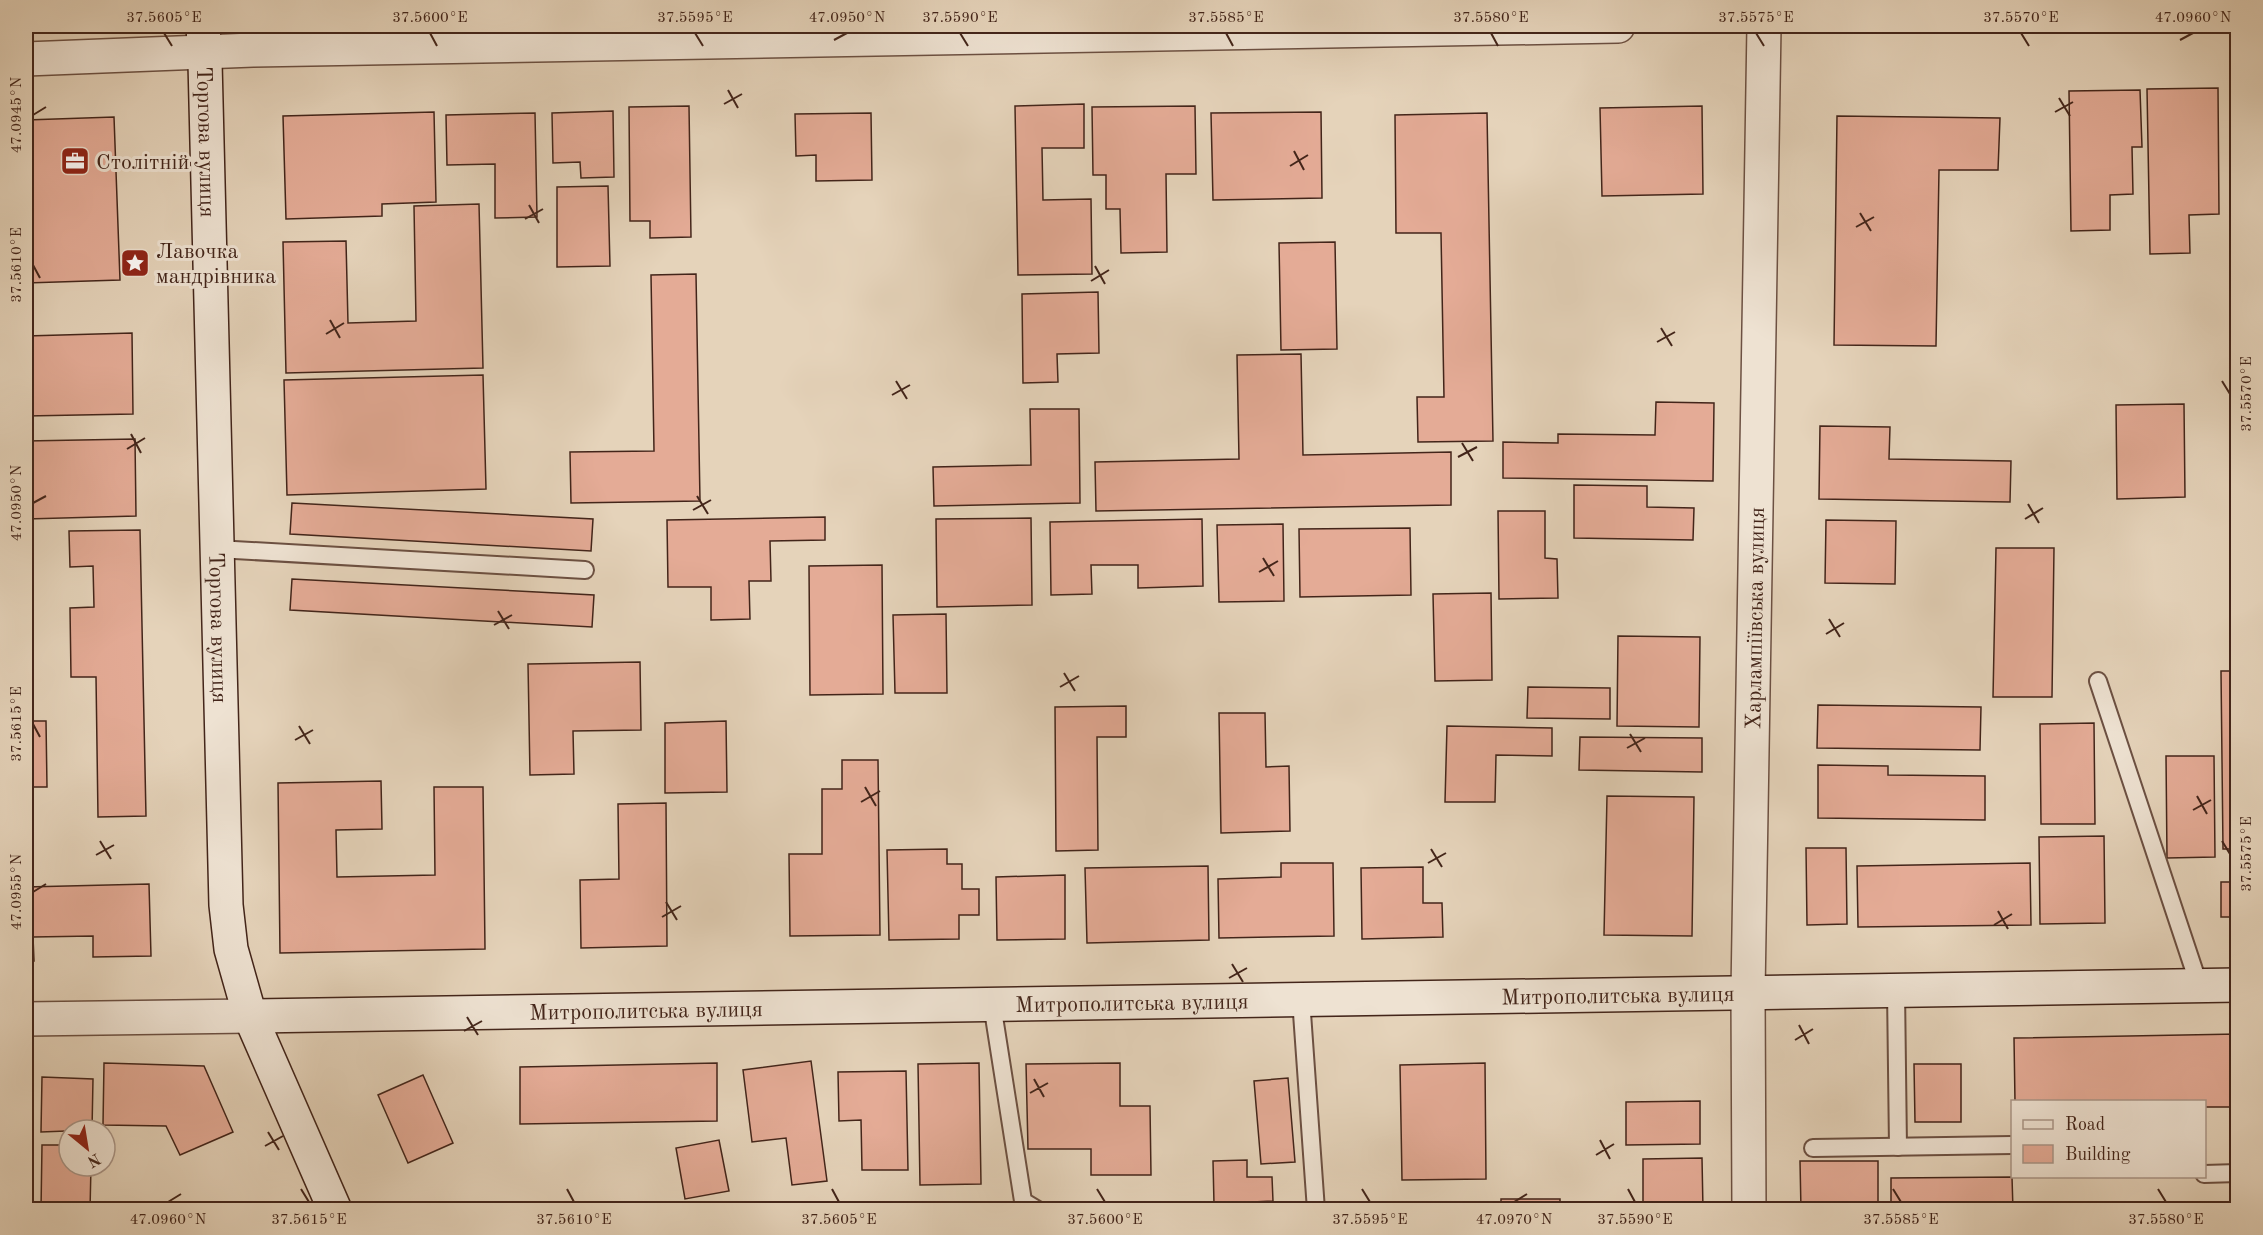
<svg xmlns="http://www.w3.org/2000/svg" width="2263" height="1235" font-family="'Old Standard TT',serif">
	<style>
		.building { fill: #e4ab96; stroke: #43251a; stroke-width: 1.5 }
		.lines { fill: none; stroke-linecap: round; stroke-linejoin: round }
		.lane-casing { stroke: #6c5042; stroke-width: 20 }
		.street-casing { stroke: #6c5042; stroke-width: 36 }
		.secondary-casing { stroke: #43251a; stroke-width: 36 }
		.lane { stroke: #eee2d2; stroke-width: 16 }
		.street { stroke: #eee2d2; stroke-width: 33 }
		.secondary { stroke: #eee2d2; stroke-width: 33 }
		.ticks { fill: none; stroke: #43251a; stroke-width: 2 }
		.labels { text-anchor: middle; stroke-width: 6; stroke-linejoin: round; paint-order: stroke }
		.street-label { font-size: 22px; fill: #43251a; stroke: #eee2d2 }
		.poi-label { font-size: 22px; fill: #43251a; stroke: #eee2d2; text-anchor: start }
		.neatline { fill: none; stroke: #43251a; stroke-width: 2 }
		.ticks-label { font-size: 15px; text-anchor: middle; fill: #43251a }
	</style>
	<rect width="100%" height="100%" fill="#e5d3ba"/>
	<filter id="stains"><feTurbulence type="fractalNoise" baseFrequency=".00333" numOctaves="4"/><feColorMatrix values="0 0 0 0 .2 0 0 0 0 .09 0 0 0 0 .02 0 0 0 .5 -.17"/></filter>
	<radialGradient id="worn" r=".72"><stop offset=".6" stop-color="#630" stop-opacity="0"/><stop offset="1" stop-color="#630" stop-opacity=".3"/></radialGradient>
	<g class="building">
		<polygon points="2218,88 2219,214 2189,215 2190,253 2150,254 2147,89"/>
		<polygon points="2140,90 2142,147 2132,147 2133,194 2110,195 2110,230 2071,231 2069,91"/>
		<polygon points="1084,104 1084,148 1042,148 1043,200 1091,199 1092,274 1018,275 1015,106"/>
		<polygon points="689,106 691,237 650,238 650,221 630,221 629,107"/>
		<polygon points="1195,106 1196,174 1166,174 1167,252 1121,253 1120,209 1106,209 1106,175 1093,175 1092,107"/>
		<polygon points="1702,106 1703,194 1602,196 1600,108"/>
		<polygon points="613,111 614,177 581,178 580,162 553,163 552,113"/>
		<polygon points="434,112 436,202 382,204 382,216 286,219 283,116"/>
		<polygon points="1321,112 1322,198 1213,200 1211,113"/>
		<polygon points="535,113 537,217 495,218 495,164 447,165 446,115"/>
		<polygon points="871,113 872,180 816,181 816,155 796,156 795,114"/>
		<polygon points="1487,113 1493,441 1418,442 1417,397 1444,397 1441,233 1396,233 1395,115"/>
		<polygon points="1837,116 2000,118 1998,170 1939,170 1936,346 1834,345"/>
		<polygon points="114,117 120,280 26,283 26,120"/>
		<polygon points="608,186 610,266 557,267 557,187"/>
		<polygon points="479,204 483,368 286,373 283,242 346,241 348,323 416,321 414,206"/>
		<polygon points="1335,242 1337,349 1281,350 1279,243"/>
		<polygon points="696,274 700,501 571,503 570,452 654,451 651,275"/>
		<polygon points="1098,292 1099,353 1057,354 1058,382 1023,383 1022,294"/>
		<polygon points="132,333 133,414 26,416 26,336"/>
		<polygon points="2235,345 2238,345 2238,484"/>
		<polygon points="1301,354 1303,455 1451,452 1451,505 1096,511 1095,462 1239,459 1237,355"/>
		<polygon points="483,375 486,489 287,495 284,380"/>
		<polygon points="1656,402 1714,403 1713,481 1503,478 1503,442 1558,443 1558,434 1655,435"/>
		<polygon points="2184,404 2185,497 2117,499 2116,405"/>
		<polygon points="1030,409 1079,409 1080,503 934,506 933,467 1031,465"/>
		<polygon points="1820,426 1890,427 1889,459 2011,461 2010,502 1819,499"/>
		<polygon points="135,439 136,516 26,519 26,441"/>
		<polygon points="1574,485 1647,486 1647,507 1694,508 1693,540 1574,538"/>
		<polygon points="292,503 593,519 591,551 290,534"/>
		<polygon points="1498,511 1545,511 1545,558 1557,559 1558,598 1499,599"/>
		<polygon points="825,517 825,540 770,541 771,581 749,581 750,619 711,620 711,587 668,587 667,520"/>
		<polygon points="1031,518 1032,605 937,607 936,519"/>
		<polygon points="1202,519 1203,586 1138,588 1138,565 1091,565 1092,594 1051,595 1050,522"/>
		<polygon points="1826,520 1896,521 1895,584 1825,583"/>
		<polygon points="1283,524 1284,601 1219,602 1217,525"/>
		<polygon points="1410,528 1411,595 1300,597 1299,529"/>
		<polygon points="140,530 146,816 98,817 96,677 71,677 70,608 94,607 93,566 70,567 69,531"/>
		<polygon points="1996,548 2054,548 2052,697 1993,697"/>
		<polygon points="882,565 883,694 810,695 809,566"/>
		<polygon points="292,579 594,595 592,627 290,610"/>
		<polygon points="1491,593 1492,680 1435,681 1433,594"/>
		<polygon points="946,614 947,693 895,693 893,615"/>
		<polygon points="1618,636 1700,637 1699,727 1617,726"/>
		<polygon points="26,649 28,721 46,721 47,787 30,787 31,827 26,827"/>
		<polygon points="640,662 641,730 573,731 574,774 530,775 528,664"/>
		<polygon points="2221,671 2238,671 2238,849 2223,849"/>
		<polygon points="1528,687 1610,688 1610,719 1527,718"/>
		<polygon points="1818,705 1981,707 1980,750 1817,748"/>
		<polygon points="1126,706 1126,737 1097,737 1098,850 1056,851 1055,707"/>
		<polygon points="1219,713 1265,713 1266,767 1289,766 1290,831 1221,833"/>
		<polygon points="726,721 727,792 665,793 665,723"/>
		<polygon points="2094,723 2095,824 2041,824 2040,724"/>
		<polygon points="1447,726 1552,728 1552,756 1496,755 1495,802 1445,802"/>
		<polygon points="1580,737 1702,738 1702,772 1579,770"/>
		<polygon points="2166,756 2214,756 2215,857 2167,858"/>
		<polygon points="842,760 878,760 880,935 790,936 789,854 822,854 822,789 842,789"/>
		<polygon points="1818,765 1888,766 1888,775 1985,776 1985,820 1818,818"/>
		<polygon points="381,781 382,829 336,830 337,877 435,875 434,787 483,787 485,949 280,953 278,783"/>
		<polygon points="1607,796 1694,797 1692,936 1604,935"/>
		<polygon points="666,803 667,946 581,948 580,880 619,879 618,804"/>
		<polygon points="2104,836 2105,923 2040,924 2039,837"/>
		<polygon points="1806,848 1846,848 1847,924 1807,925"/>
		<polygon points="947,849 947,864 962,864 962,889 979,889 979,915 959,915 959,939 889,940 887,850"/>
		<polygon points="1281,863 1333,863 1334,936 1219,938 1218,879 1281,877"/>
		<polygon points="2030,863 2031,925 1858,927 1857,866"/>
		<polygon points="1208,866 1209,940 1087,943 1085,868"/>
		<polygon points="1423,867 1423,903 1442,903 1443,937 1362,939 1361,868"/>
		<polygon points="1065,875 1065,939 997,940 996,877"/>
		<rect x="2221" y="882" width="17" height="35"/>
		<polygon points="149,884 151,956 93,957 93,936 33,937 34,961 26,961 26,887"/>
		<polygon points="2238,1034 2238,1107 2204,1107 2204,1102 2015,1102 2014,1038"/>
		<polygon points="811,1061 827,1181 792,1185 786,1138 752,1142 743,1070"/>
		<polygon points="104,1063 204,1066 233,1132 180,1155 166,1126 103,1125"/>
		<polygon points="717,1063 717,1121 520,1124 520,1067"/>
		<polygon points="979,1063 981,1184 920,1185 918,1064"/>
		<polygon points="1120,1063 1120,1106 1150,1106 1151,1175 1091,1175 1091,1149 1028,1149 1026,1064"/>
		<polygon points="1485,1063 1486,1179 1402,1180 1400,1065"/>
		<polygon points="1914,1064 1961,1064 1961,1122 1915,1122"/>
		<polygon points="906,1071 908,1170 862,1170 861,1120 839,1121 838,1072"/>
		<polygon points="423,1075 453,1143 408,1163 378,1095"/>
		<polygon points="26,1076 31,1076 29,1180 26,1180"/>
		<polygon points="42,1077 93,1079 92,1130 41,1132"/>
		<polygon points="1288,1078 1295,1162 1261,1164 1254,1081"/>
		<polygon points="1700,1101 1700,1144 1626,1145 1626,1102"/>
		<polygon points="719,1140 729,1191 685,1199 676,1148"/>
		<polygon points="42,1145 69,1145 69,1166 91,1166 90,1210 41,1210"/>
		<polygon points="1702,1158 1703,1210 1643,1210 1643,1159"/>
		<polygon points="1247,1160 1247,1177 1272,1177 1273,1201 1214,1204 1213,1161"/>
		<polygon points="1800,1161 1878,1161 1878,1210 1801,1210"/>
		<polygon points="2012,1177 2013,1210 1891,1210 1891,1178"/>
		<rect x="1501" y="1199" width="59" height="11"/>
		<rect x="1353" y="1209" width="72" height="1"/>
	</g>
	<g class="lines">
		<g class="lane-casing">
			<g id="lane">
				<polyline points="217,549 585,570"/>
				<polyline points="2098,681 2199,985"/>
				<polyline points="1896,990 1898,1147"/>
				<polyline points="1301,999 1316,1210"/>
				<polyline points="992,1004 1023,1201 1038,1210"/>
				<polyline points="1813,1148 2012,1145"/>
				<polyline points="2204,1174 2238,1173"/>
			</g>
		</g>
		<g class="street-casing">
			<g id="street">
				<polyline points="26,59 253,50 1618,26"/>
				<polyline points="26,1019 250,1016"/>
				<path id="s1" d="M1749,1210L1748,992L1764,26"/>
			</g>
		</g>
		<g class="secondary-casing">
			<g id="secondary">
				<path id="s2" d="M203,26L205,62L226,905L231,949L250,1016L335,1210"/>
				<path id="s3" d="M250,1016L2238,985"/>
			</g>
		</g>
		<use href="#lane" class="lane"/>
		<use href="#street" class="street"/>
		<use href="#secondary" class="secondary"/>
	</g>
	<path class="ticks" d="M164,33L172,46M430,33L437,46M695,33L703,46M960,33L968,46M1226,33L1233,46M1491,33L1498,46M1756,33L1764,46M2021,33L2029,46M834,40L847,33M2180,40L2193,33M728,90L738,108M2059,98L2070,116M724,104L742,94M2055,112L2073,102M33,115L46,107M1294,151L1304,170M1290,166L1308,155M529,205L539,223M1860,213L1871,231M525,219L543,209M1856,227L1874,217M33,265L40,278M1095,266L1105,284M1091,281L1109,270M330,320L340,338M1661,328L1672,346M326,334L344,323M1657,342L1675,332M896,381L907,399M2222,381L2230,394M892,395L910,385M131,434L141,453M1462,443L1473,461M127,449L145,438M1458,457L1477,447M697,496L708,514M33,503L46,496M2028,504L2039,523M693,510L711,500M2025,519L2043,508M1263,558L1274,576M1259,572L1278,561M498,611L509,629M1829,619L1840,637M494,625L512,615M1826,634L1844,623M1064,673L1075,691M1060,687L1079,676M33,724L40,737M299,726L310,744M1630,734L1641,752M295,740L313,730M1627,748L1645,738M865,787L876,806M2197,796L2207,814M861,802L880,791M2193,810L2211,800M100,841L111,859M2222,841L2230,854M1431,849L1442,867M96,855L114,845M1428,863L1446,853M33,892L46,884M666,902L677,920M1998,911L2008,929M662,917L681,906M1994,925L2012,914M1232,964L1243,982M1229,978L1247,968M467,1017L478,1035M1799,1025L1809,1044M464,1031L482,1021M1795,1040L1813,1029M1034,1079L1044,1097M1030,1093L1048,1083M268,1132L279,1150M1600,1140L1610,1159M265,1146L283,1136M1596,1155L1614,1144M301,1189L309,1202M567,1189L574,1202M832,1189L839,1202M1097,1189L1105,1202M1362,1189L1370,1202M1628,1189L1635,1202M1893,1189L1901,1202M2158,1189L2166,1202M168,1202L181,1194M1514,1202L1527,1194"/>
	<defs>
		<g id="office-square" transform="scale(1.5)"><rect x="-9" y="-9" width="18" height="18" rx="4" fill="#8f2418" stroke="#eee2d2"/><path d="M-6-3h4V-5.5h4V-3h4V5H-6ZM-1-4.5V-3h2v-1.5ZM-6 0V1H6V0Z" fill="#fff"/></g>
		<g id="sight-square" transform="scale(1.5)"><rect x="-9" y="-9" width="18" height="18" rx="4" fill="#8f2418" stroke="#eee2d2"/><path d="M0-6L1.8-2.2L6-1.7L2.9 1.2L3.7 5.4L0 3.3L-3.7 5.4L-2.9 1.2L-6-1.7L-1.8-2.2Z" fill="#fff"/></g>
	</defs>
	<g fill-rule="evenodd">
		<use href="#office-square" x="75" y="161"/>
		<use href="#sight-square" x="135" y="263"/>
	</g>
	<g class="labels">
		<g class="street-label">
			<text dy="8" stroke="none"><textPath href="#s2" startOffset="116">Торгова вулиця</textPath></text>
			<text dy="8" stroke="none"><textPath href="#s1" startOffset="592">Харлампіївська вулиця</textPath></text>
			<text dy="8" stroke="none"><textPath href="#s2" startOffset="602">Торгова вулиця</textPath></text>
			<text dy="8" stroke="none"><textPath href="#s3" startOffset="1368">Митрополитська вулиця</textPath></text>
			<text dy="8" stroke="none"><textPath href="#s3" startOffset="882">Митрополитська вулиця</textPath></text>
			<text dy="8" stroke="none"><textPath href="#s3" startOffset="396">Митрополитська вулиця</textPath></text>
		</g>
		<g class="poi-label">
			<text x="96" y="169">Столітній</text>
			<text x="156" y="258">Лавочка<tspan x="156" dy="25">мандрівника</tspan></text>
		</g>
	</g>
	<rect width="2263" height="1235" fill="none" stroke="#e5d3ba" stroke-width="66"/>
	<rect x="2011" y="1100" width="195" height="78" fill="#eee2d2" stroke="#aa9688" stroke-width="1.5"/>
	<rect x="2023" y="1120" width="30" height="9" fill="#eee2d2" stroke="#aa9688" stroke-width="1.5"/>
	<text x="2065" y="1130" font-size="18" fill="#43251a">Road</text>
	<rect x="2023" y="1145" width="30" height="18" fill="#e4ab96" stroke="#aa9688" stroke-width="1.5"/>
	<text x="2065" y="1160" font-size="18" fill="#43251a">Building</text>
	<g transform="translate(87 1148) rotate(150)"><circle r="28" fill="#eee2d2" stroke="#aa9688" stroke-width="1.5"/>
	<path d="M0-4.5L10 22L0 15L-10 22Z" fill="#8f2418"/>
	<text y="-9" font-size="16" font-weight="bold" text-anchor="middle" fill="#43251a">N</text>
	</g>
	<rect x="33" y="33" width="2197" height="1169" class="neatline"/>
	<g class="ticks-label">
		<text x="164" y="22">37.5605°E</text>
		<text x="430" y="22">37.5600°E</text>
		<text x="695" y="22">37.5595°E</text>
		<text x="847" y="22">47.0950°N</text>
		<text x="960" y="22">37.5590°E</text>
		<text x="1226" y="22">37.5585°E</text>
		<text x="1491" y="22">37.5580°E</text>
		<text x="1756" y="22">37.5575°E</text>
		<text x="2021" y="22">37.5570°E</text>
		<text x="2193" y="22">47.0960°N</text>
		<text transform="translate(16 115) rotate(-90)" y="5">47.0945°N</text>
		<text transform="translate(16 265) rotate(-90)" y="5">37.5610°E</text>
		<text transform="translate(2246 394) rotate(-90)" y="5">37.5570°E</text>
		<text transform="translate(16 503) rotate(-90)" y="5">47.0950°N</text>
		<text transform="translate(16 724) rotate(-90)" y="5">37.5615°E</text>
		<text transform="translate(2246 854) rotate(-90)" y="5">37.5575°E</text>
		<text transform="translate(16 892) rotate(-90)" y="5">47.0955°N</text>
		<text x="168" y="1224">47.0960°N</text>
		<text x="309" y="1224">37.5615°E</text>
		<text x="574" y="1224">37.5610°E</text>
		<text x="839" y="1224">37.5605°E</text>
		<text x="1105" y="1224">37.5600°E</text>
		<text x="1370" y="1224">37.5595°E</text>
		<text x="1514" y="1224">47.0970°N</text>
		<text x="1635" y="1224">37.5590°E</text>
		<text x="1901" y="1224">37.5585°E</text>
		<text x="2166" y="1224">37.5580°E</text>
	</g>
	<rect width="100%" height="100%" filter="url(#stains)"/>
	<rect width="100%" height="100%" fill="url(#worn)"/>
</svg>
